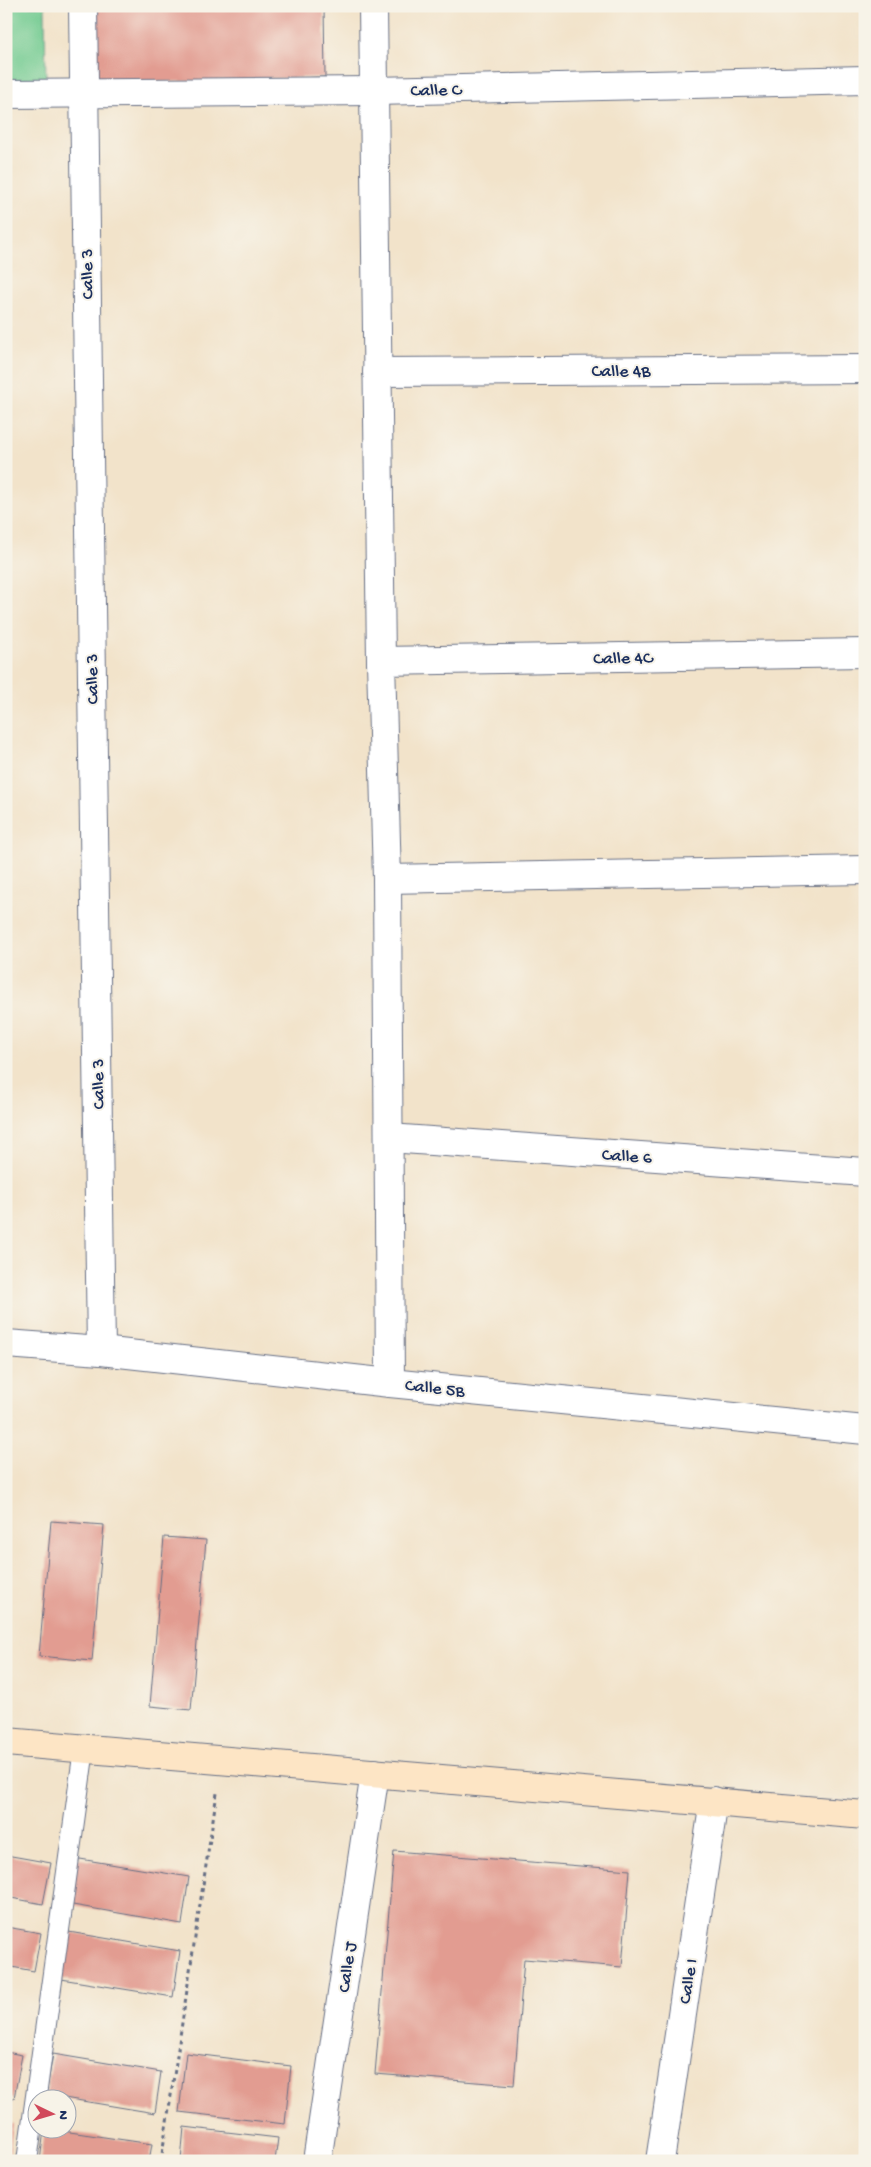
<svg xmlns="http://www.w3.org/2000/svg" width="871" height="2167" font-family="'Gochi Hand',sans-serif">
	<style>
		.grass { fill: #72cb91; stroke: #467d78 }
		.building { fill: #e29c91 }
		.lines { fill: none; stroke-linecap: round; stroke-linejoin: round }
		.lane-casing { stroke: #666e84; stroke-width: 22 }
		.street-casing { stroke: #666e84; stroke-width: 30 }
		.secondary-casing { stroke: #666e84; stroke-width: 30 }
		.path { stroke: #666e84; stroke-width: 3; stroke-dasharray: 4 4; stroke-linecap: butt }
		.lane { stroke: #fff; stroke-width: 20 }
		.street { stroke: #fff; stroke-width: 28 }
		.secondary { stroke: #fde5c5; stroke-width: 28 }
		.labels { text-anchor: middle; stroke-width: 4; stroke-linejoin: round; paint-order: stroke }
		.street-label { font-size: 18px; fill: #1b2f5e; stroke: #f7f3e8 }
	</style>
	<rect width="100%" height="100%" fill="#f7f3e8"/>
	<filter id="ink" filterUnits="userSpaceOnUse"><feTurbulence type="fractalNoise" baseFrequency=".02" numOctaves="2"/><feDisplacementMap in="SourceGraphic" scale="10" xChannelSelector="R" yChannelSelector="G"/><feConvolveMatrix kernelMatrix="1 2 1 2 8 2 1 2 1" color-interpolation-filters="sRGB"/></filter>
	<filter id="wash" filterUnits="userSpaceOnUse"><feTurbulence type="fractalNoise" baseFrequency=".0096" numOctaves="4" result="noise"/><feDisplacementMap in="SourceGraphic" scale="20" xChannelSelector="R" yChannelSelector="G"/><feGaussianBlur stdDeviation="1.12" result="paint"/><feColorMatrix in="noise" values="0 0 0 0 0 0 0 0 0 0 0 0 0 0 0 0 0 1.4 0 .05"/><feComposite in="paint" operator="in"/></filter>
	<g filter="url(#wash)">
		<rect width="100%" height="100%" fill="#f2e3ca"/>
		<polygon class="grass" points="6,6 45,6 46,88 6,88"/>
		<g id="blocks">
			<g class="building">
				<polygon points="94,6 324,6 325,77 94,84"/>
				<polygon points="51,1521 104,1525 92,1661 39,1656"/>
				<polygon points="164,1537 206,1540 191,1710 150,1706"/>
				<polygon points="394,1851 630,1870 622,1967 524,1959 514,2085 375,2074"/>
				<polygon points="6,1855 51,1863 43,1904 6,1897"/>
				<polygon points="74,1858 189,1877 182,1924 67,1904"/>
				<polygon points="6,1927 41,1933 34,1971 6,1966"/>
				<polygon points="63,1931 180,1951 173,1997 55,1978"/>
				<polygon points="6,2052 22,2055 14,2098 6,2097"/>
				<polygon points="186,2053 291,2066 285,2124 179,2112"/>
				<polygon points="53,2054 161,2072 155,2113 46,2095"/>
				<polygon points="6,2123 13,2124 8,2161 6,2161"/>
				<polygon points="184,2127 278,2138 275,2161 181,2161"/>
				<polygon points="44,2130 56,2130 152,2144 149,2161 40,2161"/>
			</g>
		</g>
	</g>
	<g filter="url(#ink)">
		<use href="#blocks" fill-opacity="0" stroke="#666e84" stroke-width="1"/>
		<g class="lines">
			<g class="lane-casing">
				<polyline id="lane" points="27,2161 84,1749"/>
			</g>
			<g class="street-casing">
				<g id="street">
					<polyline points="83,6 101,1351"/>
					<polyline points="373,6 381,661 387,879 390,1383"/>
					<polyline points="6,94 375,91 865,80"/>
					<polyline points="377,372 865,369"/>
					<polyline points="381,661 865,653"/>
					<polyline points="387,879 865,870"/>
					<polyline points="389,1138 865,1172"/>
					<polyline points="6,1344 101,1351 390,1383 865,1430"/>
					<polyline points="317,2161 375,1773"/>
					<polyline points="660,2161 714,1801"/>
				</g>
			</g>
			<g class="secondary-casing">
				<polyline id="secondary" points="6,1742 865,1815"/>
			</g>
			<polyline class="path" points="161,2161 217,1793"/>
			<use href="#lane" class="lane"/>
			<use href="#street" class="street"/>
			<use href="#secondary" class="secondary"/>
		</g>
	</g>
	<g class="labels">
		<g class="street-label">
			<text transform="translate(436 89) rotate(-1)" y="6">Calle C</text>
			<text transform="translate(86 274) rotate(-91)" y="6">Calle 3</text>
			<text x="621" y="376">Calle 4B</text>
			<text transform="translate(623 657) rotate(-1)" y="6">Calle 4C</text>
			<text transform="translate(91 679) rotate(-91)" y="6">Calle 3</text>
			<text transform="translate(97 1084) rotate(-91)" y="6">Calle 3</text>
			<text transform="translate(627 1155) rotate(4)" y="6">Calle 6</text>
			<text transform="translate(435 1387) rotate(6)" y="6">Calle 5B</text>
			<text transform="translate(346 1967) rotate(-82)" y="6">Calle J</text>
			<text transform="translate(687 1981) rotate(-81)" y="6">Calle I</text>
		</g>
	</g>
	<rect width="871" height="2167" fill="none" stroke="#f7f3e8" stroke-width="25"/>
	<g transform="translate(52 2114) rotate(95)"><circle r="24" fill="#f7f3e8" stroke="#9fa5b1"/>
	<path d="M0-4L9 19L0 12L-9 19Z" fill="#d1495b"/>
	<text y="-8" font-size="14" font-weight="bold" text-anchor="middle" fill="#1b2f5e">N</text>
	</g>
</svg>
